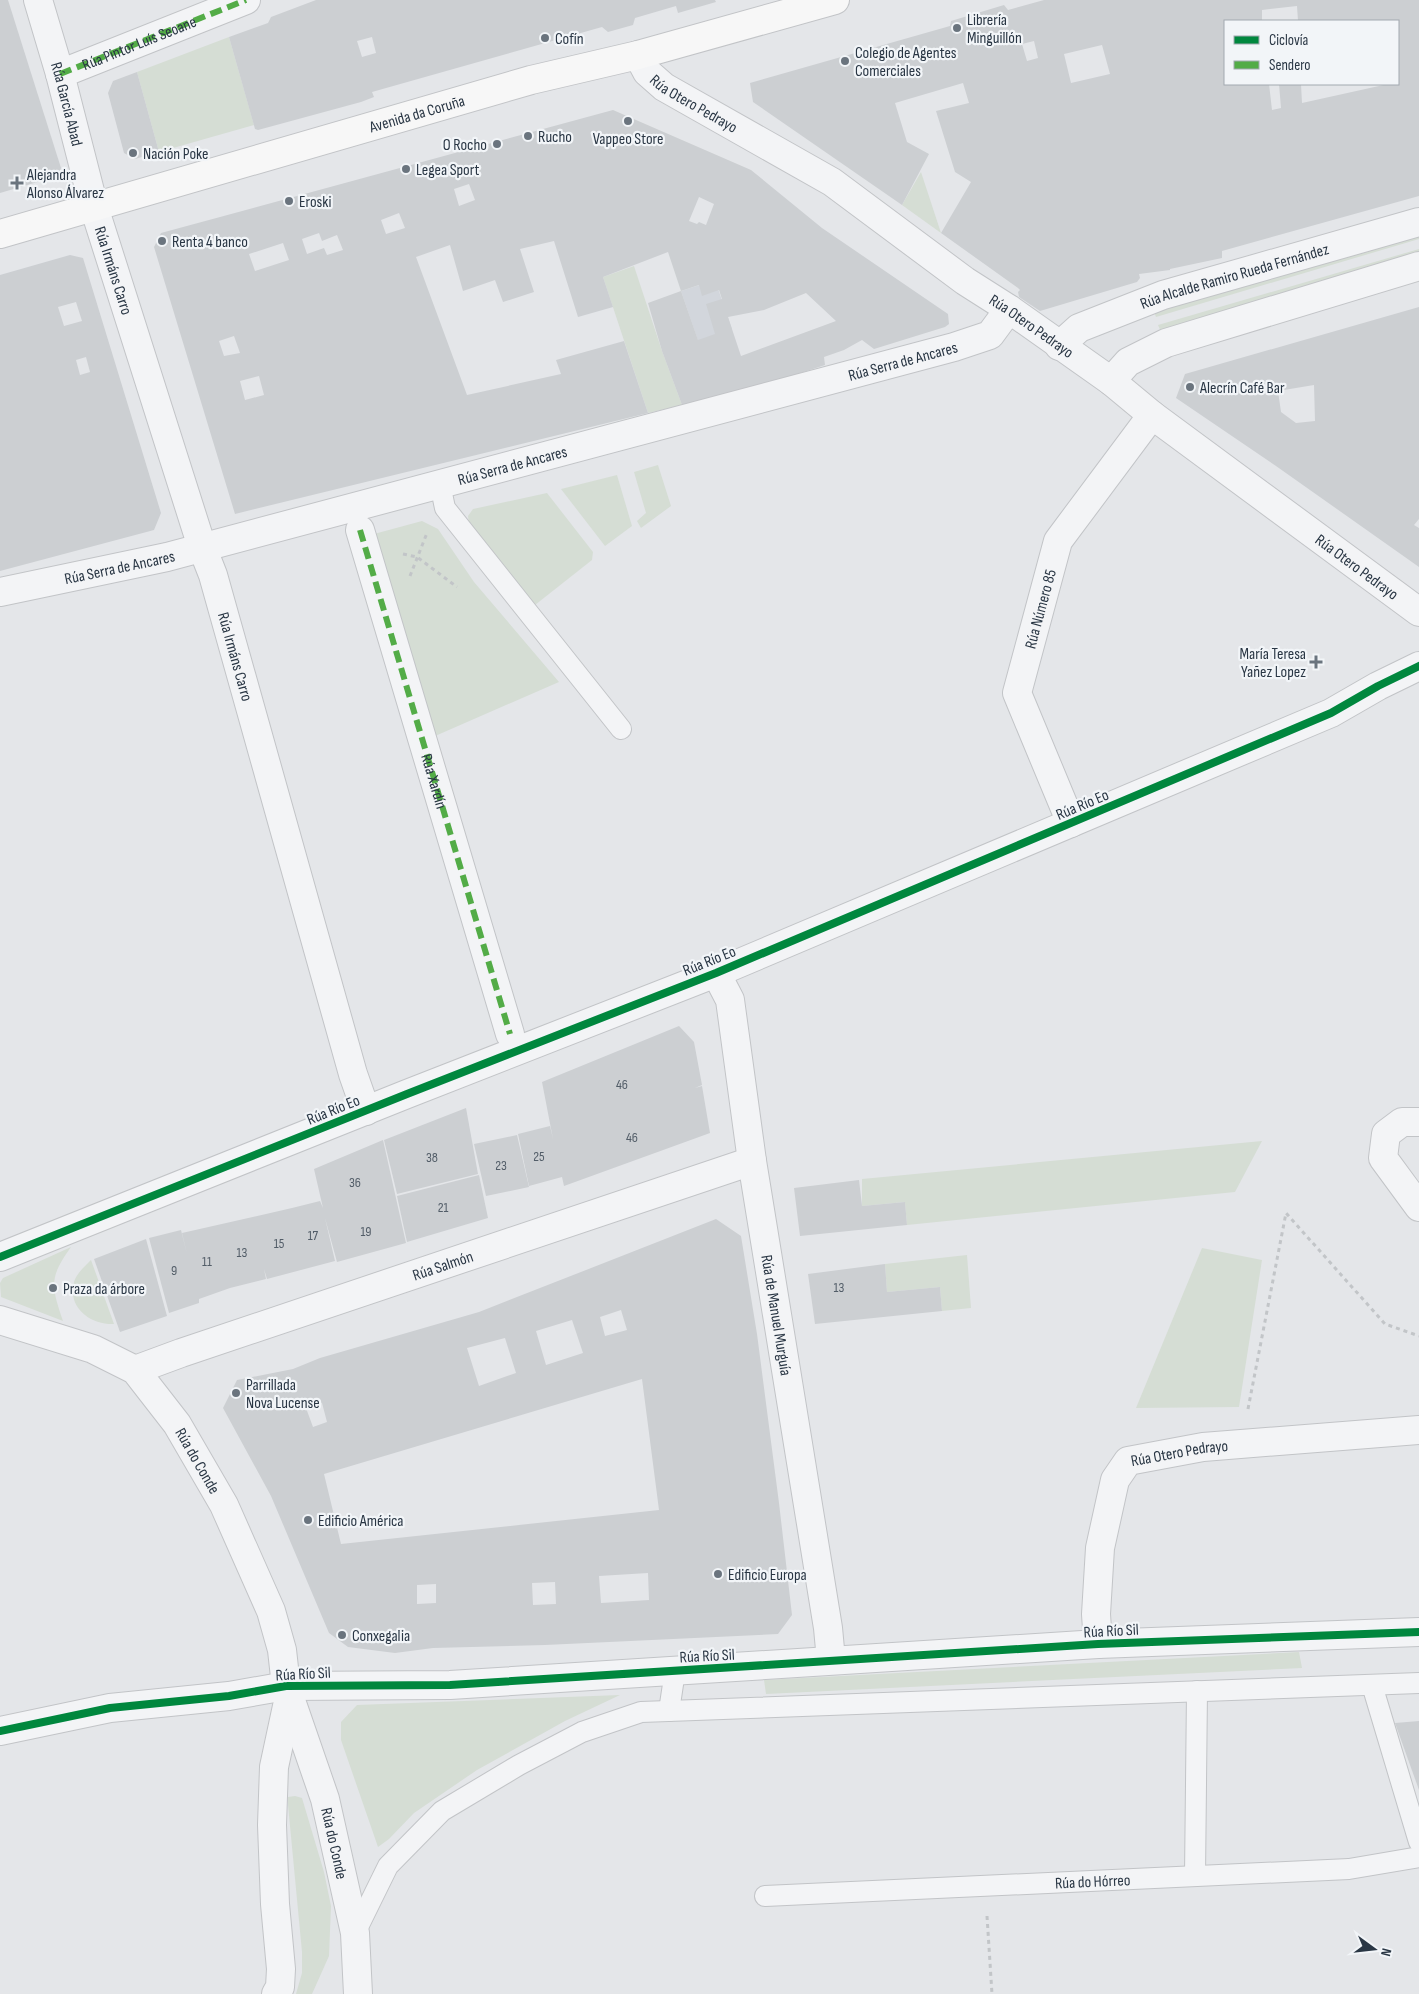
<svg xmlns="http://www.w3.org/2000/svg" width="1419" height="1994" font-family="'Sofia Sans Condensed',sans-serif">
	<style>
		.built { fill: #d2d6dc }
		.green { fill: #d5ddd4 }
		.building { fill: #cccfd2; fill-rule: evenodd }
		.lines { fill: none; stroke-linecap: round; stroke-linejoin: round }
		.lane-casing { stroke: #c2c4c7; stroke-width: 22 }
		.street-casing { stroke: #c2c4c7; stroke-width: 30 }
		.secondary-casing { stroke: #c2c4c7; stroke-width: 30 }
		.path { stroke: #c2c5c8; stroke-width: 3; stroke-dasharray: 4 4; stroke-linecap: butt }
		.lane { stroke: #f3f4f6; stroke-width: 20 }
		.street { stroke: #f3f4f6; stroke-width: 28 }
		.secondary { stroke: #f7f7f7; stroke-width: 28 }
		.quiet { stroke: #53ac47; stroke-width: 6; stroke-dasharray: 12 6; stroke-linecap: butt }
		.cycleway-casing { stroke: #f2f5f8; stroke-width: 11 }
		.cycleway { stroke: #00873e; stroke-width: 8 }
		.poi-dot { fill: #6a747e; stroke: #f2f5f8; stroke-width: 2 }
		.labels { text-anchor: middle; stroke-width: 4.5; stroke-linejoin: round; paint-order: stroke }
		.number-label { font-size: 14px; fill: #525d68 }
		.poi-label { font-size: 16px; fill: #293644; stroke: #f2f5f8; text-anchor: start }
		.street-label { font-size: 16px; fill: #293644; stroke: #f2f5f8 }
	</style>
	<rect width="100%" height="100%" fill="#e4e6e9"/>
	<polygon class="built" points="715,280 732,329 717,396 681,291"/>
	<g class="green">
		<polygon points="229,37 254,125 159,152 137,72"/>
		<polygon points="921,172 941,233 902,205"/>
		<polygon points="1419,229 1419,239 1156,317 1152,306"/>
		<polygon points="1419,249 1419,258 1162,334 1158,325"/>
		<polygon points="634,266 662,351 682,405 648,413 603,277"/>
		<polygon points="658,465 671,506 641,528 637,521 646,513 634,472"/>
		<polygon points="617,475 632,526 605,546 561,489"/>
		<polygon points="547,493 593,552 592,560 535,605 469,524 468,516 473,509"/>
		<polygon points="422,521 438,529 474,582 559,682 426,740 374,534"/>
		<polygon points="1262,1141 1235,1192 907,1225 905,1202 862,1206 862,1179"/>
		<path d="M71,1247C49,1278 51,1285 63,1321L1,1297L0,1283L3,1278Z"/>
		<polygon points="1202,1248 1262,1260 1239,1407 1136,1408"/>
		<polygon points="967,1255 971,1308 942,1311 940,1287 887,1292 885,1264"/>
		<path d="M91,1260L114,1324C91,1325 67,1308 74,1282C76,1274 85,1266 91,1260Z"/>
		<polygon points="1299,1652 1302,1668 766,1694 764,1680"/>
		<polygon points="620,1695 565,1721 477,1770 414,1813 389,1839 378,1847 341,1740 341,1722 357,1705"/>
		<polygon points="295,1796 302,1798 324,1872 331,1906 329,1956 312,1994 296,1994 302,1973 302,1952 288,1805 288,1797"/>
	</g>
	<g class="building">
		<polygon points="0,0 8,0 61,168 58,176 0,193"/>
		<path d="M316,0H715L716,2L678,13L676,6L635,18L633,25L608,32L602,27L372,92L374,97L361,102L258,130L255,129L229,37L268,23L271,17ZM372,37L376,53L362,57L357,41Z"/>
		<path d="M1044,0H1419V196L1222,251V258L1170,269V270L1139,274L1140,278L1137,282L1040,311L1019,297L1018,292L1020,290L1018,288L941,233L971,182L955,172L936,111L969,103L963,83L895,103L907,142L929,154L902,205L753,102L750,83L950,26L951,21L1004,5L1008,10ZM1297,6L1298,21H1398V84H1388L1302,103L1301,84H1279L1281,108L1272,110L1269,84H1225V21H1262V10ZM1034,41L1038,58L1027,61L1022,44ZM1102,45L1110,74L1071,83L1064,54Z"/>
		<polygon points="137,72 159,152 135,159 124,153 108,93 113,81"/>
		<path d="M613,110L751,170L822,228L948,314L949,324L945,327L874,349L862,340L844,350L824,357L825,365L764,385L682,405L662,351L648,303L681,291L668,252L603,277L613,307L578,317L554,241L520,249L534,292L503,302L495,280L463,291L450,245L416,257L467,395L561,374L556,360L624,341L648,413L235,514L154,247L161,233ZM469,184L475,200L459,206L454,189ZM699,197L714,204L706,225L699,222L697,224L689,221ZM399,213L405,228L386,234L381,220ZM319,233L322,241L337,235L343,250L327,255L324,248L307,254L302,239ZM283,243L289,260L255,271L249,254ZM699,285L702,296L719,290L722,299L706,304L715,334L698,340L681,291ZM806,293L836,321L741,356L728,317L764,310ZM234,336L240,353L224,356L219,341ZM259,376L264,395L245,400L240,381Z"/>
		<path d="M70,255L83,258L161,513L154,530L0,571V275ZM76,302L82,321L64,326L58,307ZM86,357L90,372L80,375L76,360Z"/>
		<path d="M1419,307V519L1414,525L1419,528V567L1276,466L1176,398L1185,374ZM1314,385L1315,421L1296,423L1281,412L1278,391Z"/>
		<polygon points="679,1026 694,1042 702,1085 695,1088 702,1086 710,1133 564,1186 562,1177 529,1186 518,1134 550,1126 553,1139 542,1082"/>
		<polygon points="466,1108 478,1174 397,1194 384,1140"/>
		<polygon points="517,1135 529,1187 486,1196 474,1144"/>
		<polygon points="383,1140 406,1243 337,1262 325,1218 335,1261 267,1279 264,1269 266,1279 230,1288 199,1299 199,1303 169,1313 149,1238 181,1230 187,1254 182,1233 292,1208 294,1219 292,1208 320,1201 323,1208 314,1169"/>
		<polygon points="479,1175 488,1218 407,1242 397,1196"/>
		<polygon points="859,1180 862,1206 905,1202 907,1225 800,1236 794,1188"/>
		<path d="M716,1219L741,1236L757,1334L779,1503L792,1615L778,1634L545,1645L433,1648L395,1653L348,1647L329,1633L271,1496L223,1408L237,1380L293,1369L320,1358L479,1312ZM621,1310L627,1330L605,1336L600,1317ZM572,1320L583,1353L546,1365L536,1331ZM505,1338L516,1373L479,1386L467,1348ZM642,1379L659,1510L341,1544L324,1474ZM322,1403L327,1422L313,1427L306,1408ZM648,1573L649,1600L601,1603L599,1576ZM555,1582L556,1604L533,1605L532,1583ZM436,1584V1603L417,1604V1585Z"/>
		<polygon points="146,1239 167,1316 120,1332 94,1259"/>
		<polygon points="885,1264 887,1292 940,1287 942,1311 815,1324 808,1274"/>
		<polygon points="1419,1721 1419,1790 1395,1723"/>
	</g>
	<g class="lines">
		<g class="lane-casing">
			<g id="lane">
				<polyline points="440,484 445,508 621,729"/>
				<polyline points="1372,1685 1419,1842"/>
				<polyline points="669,1711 675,1671"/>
				<polyline points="1195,1876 1197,1691"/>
				<path id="s1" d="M765,1896L1349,1869L1419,1857"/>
				<polyline points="355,1933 388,1866 442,1811 519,1765 582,1732 641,1712 1419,1683"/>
			</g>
		</g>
		<g class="street-casing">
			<g id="street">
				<path id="s2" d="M38,0L60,74L94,207L202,547L213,575L353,1074L366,1111"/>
				<path id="s3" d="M638,55L647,72L664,87L832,182L965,281L1009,309L1111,381L1152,415L1419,612"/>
				<polyline points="60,74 246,0"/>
				<path id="s4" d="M1059,346L1079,328L1163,295L1419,222"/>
				<polyline points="1111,381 1128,362 1166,343 1419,266"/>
				<path id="s5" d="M360,530L510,1034"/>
				<path id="s6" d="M0,592L167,557L954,347L990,335L1009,309"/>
				<path id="s7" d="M1071,823L1017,693L1058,541L1152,415"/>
				<path id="s8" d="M716,973L730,1000L752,1161L828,1628L831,1660"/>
				<polyline points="1419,1122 1402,1122 1386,1134 1383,1158 1419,1207"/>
				<polyline points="0,1257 407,1094 716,973 1331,713 1378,686 1419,666"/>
				<path id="s9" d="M0,1320L93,1349L135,1370L177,1424L224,1505L271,1611L282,1650L286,1686L325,1799L355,1933L358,1994"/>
				<path id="s10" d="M135,1370L181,1353L752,1161"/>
				<path id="s11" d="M1098,1644L1096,1614L1100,1548L1115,1480L1128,1461L1203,1447L1419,1430"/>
				<polyline points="0,1731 110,1708 229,1696 286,1686 450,1685 1098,1644 1419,1632"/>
				<polyline points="276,1994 280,1987 281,1969 275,1904 272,1825 274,1767 289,1697"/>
			</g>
		</g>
		<g class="secondary-casing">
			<g id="secondary">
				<path id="s12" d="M0,234L531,80L638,55L835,0"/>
			</g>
		</g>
		<g class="path">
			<polyline points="403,554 417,557 457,587"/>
			<polyline points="410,576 427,533"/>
			<polyline points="1248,1409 1286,1213 1385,1324 1419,1336"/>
			<polyline points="987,1916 992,1994"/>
		</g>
		<use href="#lane" class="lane"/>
		<use href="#street" class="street"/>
		<use href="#secondary" class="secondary"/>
		<g class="quiet">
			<path id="s13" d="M60,74L246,0"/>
			<polyline points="360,530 510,1034"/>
		</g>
		<g class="cycleway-casing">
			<g id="cycleway">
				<polyline points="0,1257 407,1094 716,973 1331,713 1378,686 1419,666"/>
				<polyline points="0,1731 110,1708 229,1696 286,1686 450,1685 1098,1644 1419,1632"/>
			</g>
		</g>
		<use href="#cycleway" class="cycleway"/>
	</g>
	<g class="poi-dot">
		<circle cx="957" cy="28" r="5"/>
		<circle cx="545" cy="38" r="5"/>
		<circle cx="845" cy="61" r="5"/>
		<circle cx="628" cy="121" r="5"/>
		<circle cx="528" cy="136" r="5"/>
		<circle cx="497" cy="144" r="5"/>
		<circle cx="133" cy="153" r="5"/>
		<circle cx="406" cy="169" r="5"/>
		<path d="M14.5 175.5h5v5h5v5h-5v5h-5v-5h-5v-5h5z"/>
		<circle cx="289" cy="201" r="5"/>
		<circle cx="162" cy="241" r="5"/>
		<circle cx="1190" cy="387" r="5"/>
		<path d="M1313.5 654.5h5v5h5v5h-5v5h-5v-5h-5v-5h5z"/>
		<circle cx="53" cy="1288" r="5"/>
		<circle cx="236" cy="1393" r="5"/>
		<circle cx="308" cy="1520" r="5"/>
		<circle cx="718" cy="1574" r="5"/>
		<circle cx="342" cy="1635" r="5"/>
	</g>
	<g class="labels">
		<g class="number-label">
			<text x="622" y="1089">46</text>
			<text x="632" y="1142">46</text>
			<text x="539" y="1161">25</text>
			<text x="432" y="1162">38</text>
			<text x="501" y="1170">23</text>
			<text x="355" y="1187">36</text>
			<text x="443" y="1212">21</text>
			<text x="366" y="1236">19</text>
			<text x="313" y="1240">17</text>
			<text x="279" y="1248">15</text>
			<text x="242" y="1257">13</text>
			<text x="207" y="1266">11</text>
			<text x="174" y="1275">9</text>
			<text x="839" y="1292">13</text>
		</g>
		<g class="poi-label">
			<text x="967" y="25">Librería<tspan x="967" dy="18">Minguillón</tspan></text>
			<text x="555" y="44">Cofín</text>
			<text x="855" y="58">Colegio de Agentes<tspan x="855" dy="18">Comerciales</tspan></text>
			<text x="538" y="142">Rucho</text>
			<text x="628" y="144" text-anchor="middle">Vappeo Store</text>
			<text x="487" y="150" text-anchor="end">O Rocho</text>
			<text x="143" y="159">Nación Poke</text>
			<text x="416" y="175">Legea Sport</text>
			<text x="27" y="180">Alejandra<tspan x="27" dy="18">Alonso Álvarez</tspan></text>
			<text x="299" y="207">Eroski</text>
			<text x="172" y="247">Renta 4 banco</text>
			<text x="1200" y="393">Alecrín Café Bar</text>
			<text x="1306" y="659" text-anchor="end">María Teresa<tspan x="1306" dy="18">Yañez Lopez</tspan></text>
			<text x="63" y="1294">Praza da árbore</text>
			<text x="246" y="1390">Parrillada<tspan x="246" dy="18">Nova Lucense</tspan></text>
			<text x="318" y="1526">Edificio América</text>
			<text x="728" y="1580">Edificio Europa</text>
			<text x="352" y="1641">Conxegalia</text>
		</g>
		<g class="street-label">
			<text dy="6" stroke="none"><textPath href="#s13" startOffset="85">Rúa Pintor Luís Seoane</textPath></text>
			<text dy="6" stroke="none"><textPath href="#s3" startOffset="76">Rúa Otero Pedrayo</textPath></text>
			<text dy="6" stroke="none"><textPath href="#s2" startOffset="108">Rúa García Abad</textPath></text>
			<text dy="6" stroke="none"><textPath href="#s12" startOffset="434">Avenida da Coruña</textPath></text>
			<text dy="6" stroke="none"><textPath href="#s2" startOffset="281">Rúa Irmáns Carro</textPath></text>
			<text dy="6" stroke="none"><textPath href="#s4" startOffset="191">Rúa Alcalde Ramiro Rueda Fernández</textPath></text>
			<text dy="6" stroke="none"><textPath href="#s3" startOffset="481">Rúa Otero Pedrayo</textPath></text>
			<text dy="6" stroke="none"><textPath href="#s6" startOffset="932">Rúa Serra de Ancares</textPath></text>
			<text dy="6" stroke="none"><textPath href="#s6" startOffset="528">Rúa Serra de Ancares</textPath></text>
			<text dy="6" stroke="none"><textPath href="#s6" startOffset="122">Rúa Serra de Ancares</textPath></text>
			<text dy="6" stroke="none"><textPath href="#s3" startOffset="886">Rúa Otero Pedrayo</textPath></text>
			<text dy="6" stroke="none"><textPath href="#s7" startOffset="228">Rúa Número 85</textPath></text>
			<text dy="6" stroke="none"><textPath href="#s2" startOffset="686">Rúa Irmáns Carro</textPath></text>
			<text dy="6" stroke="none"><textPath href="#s5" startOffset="262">Rúa Xardín</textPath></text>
			<text transform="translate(1082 804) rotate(-23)" y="6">Rúa Río Eo</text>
			<text transform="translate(709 960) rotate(-22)" y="6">Rúa Río Eo</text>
			<text transform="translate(333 1109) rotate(-22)" y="6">Rúa Río Eo</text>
			<text dy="6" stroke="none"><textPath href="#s10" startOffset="325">Rúa Salmón</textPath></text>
			<text dy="6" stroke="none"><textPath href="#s8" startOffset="349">Rúa de Manuel Murguía</textPath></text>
			<text dy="6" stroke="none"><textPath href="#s11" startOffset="241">Rúa Otero Pedrayo</textPath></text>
			<text dy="6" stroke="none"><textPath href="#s9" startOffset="255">Rúa do Conde</textPath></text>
			<text transform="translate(1111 1630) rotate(-3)" y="6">Rúa Río Sil</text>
			<text transform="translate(707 1655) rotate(-3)" y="6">Rúa Río Sil</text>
			<text transform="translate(303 1673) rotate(-3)" y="6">Rúa Río Sil</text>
			<text dy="6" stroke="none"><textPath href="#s9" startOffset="664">Rúa do Conde</textPath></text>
			<text dy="6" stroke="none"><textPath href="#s1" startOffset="328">Rúa do Hórreo</textPath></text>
		</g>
	</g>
	<rect x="1224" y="20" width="175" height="65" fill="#f2f5f8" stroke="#a2a9b0"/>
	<rect x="1234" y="36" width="25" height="8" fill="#00873e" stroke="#a2a9b0"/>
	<text x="1269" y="45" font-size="15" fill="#293644">Ciclovía</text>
	<rect x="1234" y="61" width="25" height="8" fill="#53ac47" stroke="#a2a9b0"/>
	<text x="1269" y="70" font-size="15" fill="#293644">Sendero</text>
	<g transform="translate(1374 1949) rotate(105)" stroke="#f2f5f8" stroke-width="4" paint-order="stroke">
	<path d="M0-4L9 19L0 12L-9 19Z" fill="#293644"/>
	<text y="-8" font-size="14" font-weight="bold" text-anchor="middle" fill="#293644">N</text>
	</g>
</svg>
